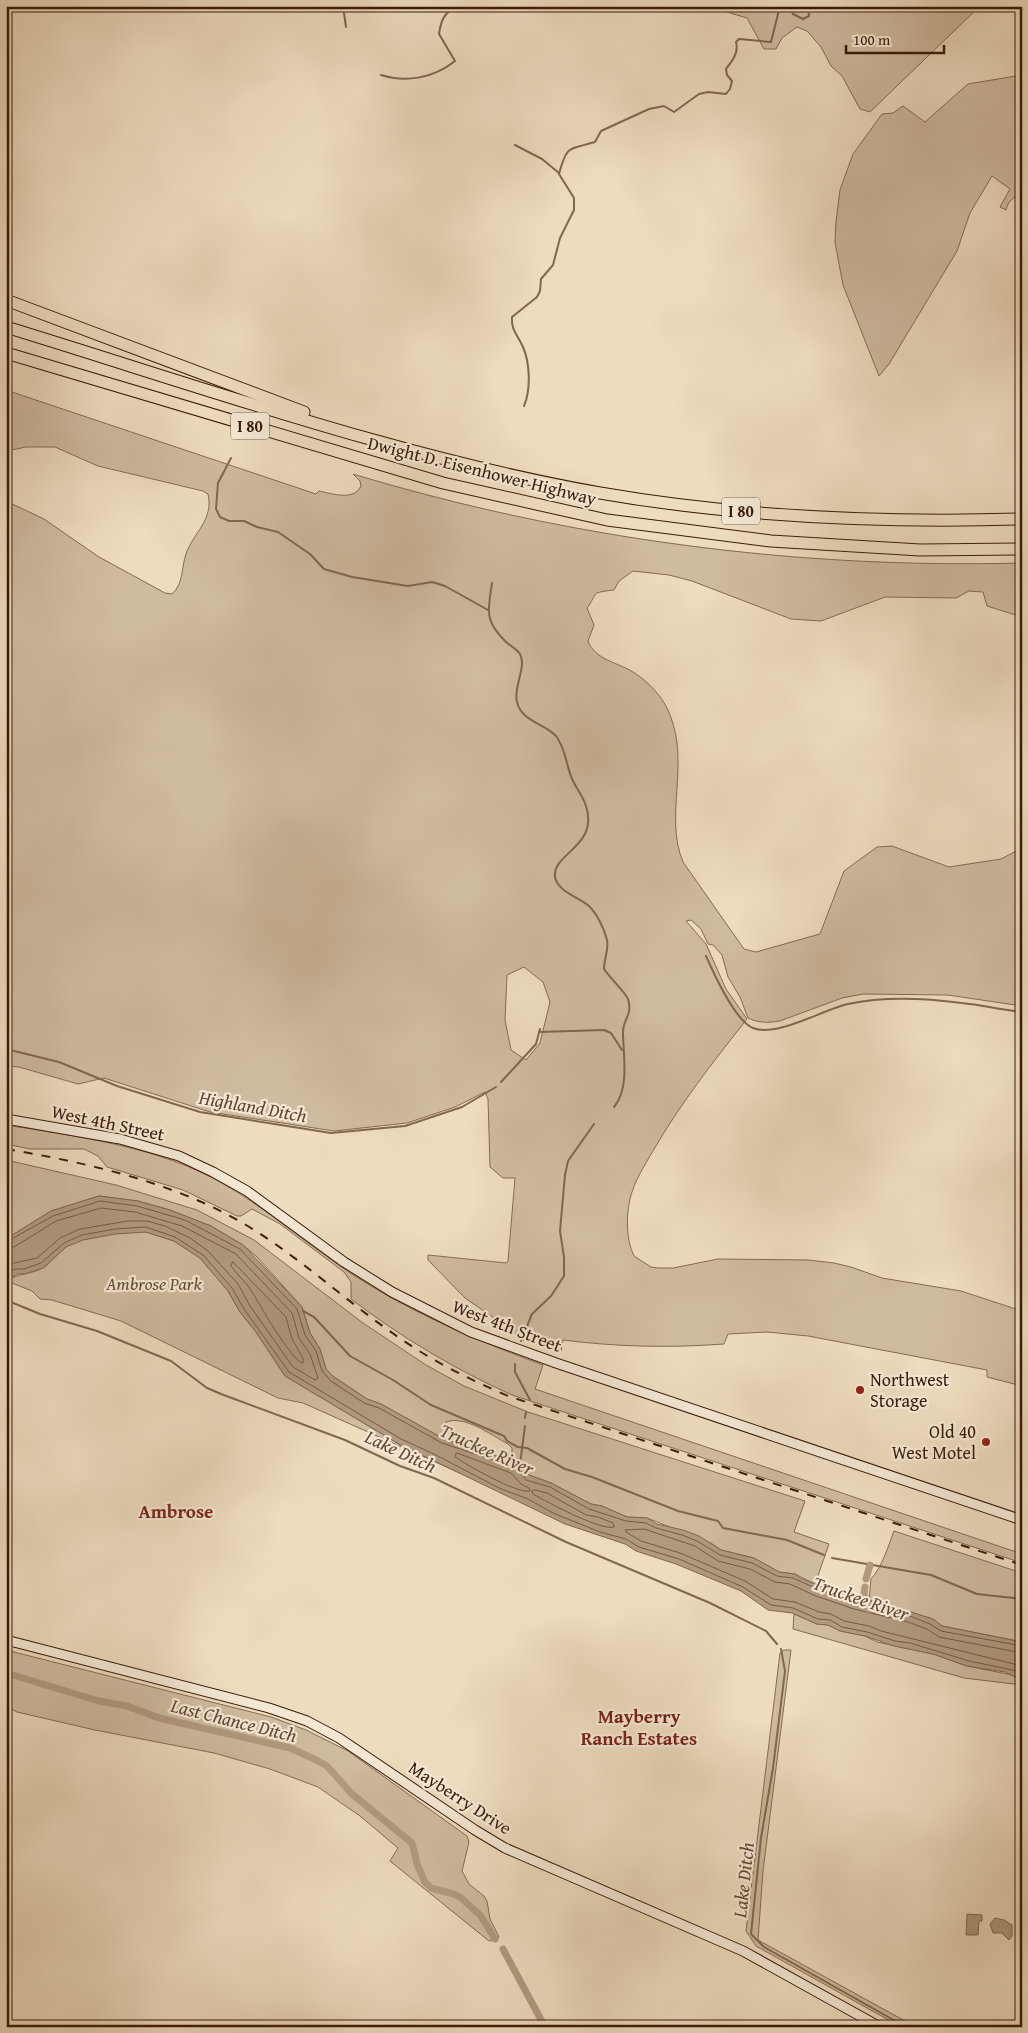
<svg xmlns="http://www.w3.org/2000/svg" width="1028" height="2033" font-family="'Gentium Book Plus',serif">
	<style>
		.green { fill: #cfbba0; stroke: #846b53; fill-rule: evenodd }
		.water { fill: #b19a80; stroke: #81674f }
		.lines { fill: none; stroke-linecap: round; stroke-linejoin: round }
		.shore { stroke: #765a43; stroke-width: 1 }
		.stream { stroke: #81674f; stroke-width: 2 }
		.canal { stroke: #b19a80; stroke-width: 7 }
		.secondary-casing { stroke: #3a1b06; stroke-width: 11 }
		.motorway-casing { stroke: #3a1b06; stroke-width: 13 }
		.secondary { stroke: #f4e8d5; stroke-width: 9 }
		.motorway { stroke: #eedcbf; stroke-width: 11 }
		.rail { stroke: #3a1b06; stroke-width: 2; stroke-dasharray: 9 9; stroke-linecap: butt }
		.poi-dot { fill: #8f2418; stroke: #f4e8d5; stroke-width: 2 }
		.labels { text-anchor: middle; stroke-width: 4.5; stroke-linejoin: round; paint-order: stroke }
		.shield { fill: #f4e8d5; stroke: #725844; stroke-width: 1 }
		.shield-label { font-size: 16px; font-weight: bold; fill: #3a1b06 }
		.street-label { font-size: 18px; fill: #3a1b06; stroke: #f4e8d5 }
		.park-label { font-size: 18px; font-style: italic; fill: #674b34; stroke: #f4e8d5 }
		.poi-label { font-size: 18px; fill: #3a1b06; stroke: #f4e8d5; text-anchor: start }
		.water-label { font-size: 19px; font-style: italic; fill: #644731; stroke: #f4e8d5 }
		.neighbourhood-label { font-size: 19px; font-weight: bold; fill: #7a1f14; stroke: #f4e8d5 }
	</style>
	<rect width="100%" height="100%" fill="#eedcbf"/>
	<filter id="stains"><feTurbulence type="fractalNoise" baseFrequency=".004" numOctaves="4"/><feColorMatrix values="0 0 0 0 .2 0 0 0 0 .09 0 0 0 0 .02 0 0 0 .5 -.17"/></filter>
	<radialGradient id="worn" r=".72"><stop offset=".6" stop-color="#630" stop-opacity="0"/><stop offset="1" stop-color="#630" stop-opacity=".3"/></radialGradient>
	<g class="green">
		<polygon points="715,6 980,6 870,112 860,109 842,76 831,66 821,47 807,31 797,27 782,38 776,49 764,49 747,18 713,8"/>
		<path d="M1022,75V195C1013,197 1008,201 1006,210L1000,207L1010,189L992,176L970,213L957,251L889,364L879,376L843,285L835,242L836,222L840,190L853,154L882,114L893,113L903,106L925,122L968,84Z"/>
		<path d="M6,390L316,494L319,491C333,494 354,501 361,486L360,481L353,474C568,539 797,569 1022,563V617L987,606L983,592L969,591L956,598L885,597L821,621L791,619L692,581L669,575L633,571L619,581L614,590C589,593 599,592 587,608L594,625L588,641C595,660 617,662 633,672C649,682 664,698 670,715C690,764 664,817 683,862L744,949L756,952L820,934L844,871L877,847L892,846L949,867L1001,859L1022,848V1006L948,995L863,994L842,998L780,1021C768,1023 758,1023 748,1018L740,997L728,977L722,955L713,945L708,944L701,929L691,920L686,921L706,944L726,989L747,1019C713,1062 680,1104 653,1151C644,1166 634,1182 630,1199C626,1216 626,1240 634,1256L651,1267L658,1268H673L718,1259L808,1260L834,1263L851,1267L882,1278L961,1291L1022,1311V1386L987,1377V1370L808,1336L767,1332L728,1334L724,1344C670,1348 618,1347 563,1340L561,1351L520,1339L518,1335L493,1323L494,1318L465,1298L428,1260V1255L506,1263L508,1261L515,1178H503L490,1167L488,1099L485,1092L455,1107L407,1123L334,1131L210,1112L104,1078L78,1084L19,1067L6,1066V501L44,519L99,557L165,593L172,594C184,583 181,568 186,554C193,533 214,520 208,494L203,491L98,466L55,447H26L6,451ZM524,967L543,982L550,1002L540,1043L526,1060L511,1050L505,1020L507,975Z"/>
		<path d="M6,1125C69,1135 136,1144 194,1169C253,1195 301,1241 355,1276C414,1314 478,1341 543,1365L535,1389L1022,1554V1563L512,1395C454,1369 401,1337 351,1299V1282L344,1272L280,1224L252,1209L241,1216H237L183,1190L107,1167L98,1156L84,1149H30L6,1144Z"/>
		<path d="M6,1160L116,1185L197,1210L254,1240L363,1323L426,1365L464,1386L528,1412L805,1501L794,1532L829,1544L815,1584L795,1574L779,1572L754,1558L721,1550L711,1543L647,1518L627,1517L602,1506L591,1504L551,1483L529,1475L524,1467L509,1460L512,1455V1448L508,1444C491,1435 465,1415 446,1422L443,1431L444,1439L381,1404L367,1399L334,1377L326,1369L320,1349L310,1333L302,1307L256,1256L243,1245L211,1226L170,1210L138,1201L99,1196L51,1211L6,1239Z"/>
		<path d="M146,1232L174,1241L200,1258L228,1291L240,1312L256,1332L285,1376L399,1444L460,1473L303,1403L278,1398L121,1321L52,1300L40,1299L32,1291L7,1281C20,1272 30,1275 43,1268C51,1263 58,1253 66,1247C88,1233 120,1233 146,1232Z"/>
		<path d="M894,1531L1022,1573V1642L942,1626L933,1619L869,1600L871,1579C882,1567 888,1547 894,1531Z"/>
		<polygon points="794,1614 817,1624 828,1625 840,1631 865,1636 877,1642 933,1654 967,1666 1022,1677 1022,1685 964,1678 793,1629"/>
		<polygon points="6,1650 271,1717 306,1730 348,1751 467,1836 469,1842 462,1871 469,1884 484,1896 487,1901 490,1919 499,1937 496,1940 489,1941 390,1861 398,1848 360,1816 318,1787 270,1769 214,1753 95,1730 17,1712 6,1706"/>
		<polygon points="784,1650 791,1650 763,1871 758,1940 916,2027 901,2027 756,1946 746,1931 780,1653"/>
	</g>
	<g class="water">
		<polygon points="99,1196 138,1201 170,1210 211,1226 243,1245 302,1307 310,1333 320,1349 326,1369 334,1377 367,1399 381,1404 444,1439 516,1462 524,1467 529,1475 551,1483 591,1504 602,1506 627,1517 647,1518 657,1524 683,1530 699,1536 721,1550 754,1558 779,1572 795,1574 800,1578 830,1590 911,1612 933,1619 942,1626 1022,1642 1022,1677 1015,1677 1005,1672 967,1666 933,1654 894,1646 865,1636 840,1631 828,1625 817,1624 792,1613 768,1610 741,1591 676,1564 636,1551 625,1544 565,1524 399,1444 285,1376 256,1332 240,1312 228,1291 200,1258 174,1241 146,1232 115,1234 83,1240 66,1247 43,1268 25,1274 17,1274 6,1281 6,1239 51,1211"/>
		<polygon points="967,1914 982,1915 982,1921 979,1921 978,1935 966,1935"/>
		<polygon points="995,1918 1004,1920 1012,1925 1012,1936 1009,1940 1002,1933 993,1933 990,1924"/>
	</g>
	<g class="lines">
		<g class="shore">
			<polyline points="6,1242 53,1216 100,1201 137,1206 185,1220 240,1249 297,1309 305,1335 316,1351 322,1371 331,1381 364,1403 379,1408 442,1443 514,1467 520,1471 526,1480 550,1487 589,1509 626,1521 646,1523 656,1528 682,1535 697,1541 720,1555 752,1563 777,1576 793,1578 829,1594 910,1616 930,1624 941,1631 1022,1646"/>
			<polyline points="6,1249 14,1247 56,1221 101,1208 135,1212 182,1226 236,1254 292,1313 299,1338 310,1354 318,1378 315,1380 293,1367 250,1306 238,1284 208,1251 190,1238 165,1226 147,1221 128,1221 80,1229 60,1238 37,1258 14,1263 6,1268"/>
			<path d="M233,1262L286,1317L292,1339L303,1358V1363C291,1361 259,1303 251,1290C245,1281 237,1275 231,1266Z"/>
			<polyline points="6,1275 15,1269 24,1269 41,1263 64,1243 82,1235 115,1229 146,1227 175,1237 203,1255 232,1288 244,1309 289,1372 401,1439 436,1455 499,1488 528,1499 553,1513 600,1532 626,1539 639,1547 679,1559 743,1587 771,1605 793,1608 818,1619 830,1620 842,1627 867,1632 895,1641 910,1643 969,1661 1022,1672"/>
			<path d="M457,1453L511,1473L521,1484L529,1488L530,1491C517,1494 467,1465 455,1457Z"/>
			<path d="M535,1490L547,1493L586,1515L598,1517L613,1523L614,1527C601,1531 547,1502 533,1494L532,1491Z"/>
			<polyline points="1022,1653 939,1637 927,1629 908,1622 854,1609 816,1596 790,1584 775,1582 750,1569 718,1561 695,1546 644,1529 625,1530 626,1532 641,1541 680,1553 745,1581 773,1599 795,1602 819,1612 831,1614 844,1621 869,1626 881,1631 1022,1666"/>
		</g>
		<g class="stream">
			<polyline points="343,6 346,27"/>
			<polyline points="789,6 793,14 803,19 809,16 808,6"/>
			<path d="M381,75C406,83 434,78 455,61L439,34C441,20 444,13 457,6"/>
			<polyline points="515,145 542,159 559,173"/>
			<path d="M524,406C531,390 530,363 523,347C518,335 511,331 512,317L537,297L540,291L541,279L553,265L560,238L574,210V198L559,174C567,144 569,150 595,142L601,131L649,109L664,106L674,112L699,94L708,92L726,94L730,89L732,81L727,75L726,69C732,61 739,53 736,42L739,39L771,42L780,6"/>
			<polyline points="231,458 218,483 216,509 220,517 229,521 244,521 257,527 278,532 310,554 324,569 352,577 408,586 432,582 445,586 488,610"/>
			<path d="M492,583C488,611 484,620 505,641C510,646 516,648 520,654C527,667 513,687 517,702C522,722 544,723 556,736C566,749 566,765 572,779C576,788 583,796 586,806C599,847 552,853 555,877C558,892 579,897 589,906C597,914 604,928 607,940C609,950 604,959 604,969C609,977 626,993 628,999C633,1015 623,1019 623,1032C623,1055 630,1088 614,1107"/>
			<path d="M706,956C714,974 735,1021 753,1028C776,1038 824,1009 848,1004C884,996 925,998 962,1003C982,1005 1001,1010 1022,1012"/>
			<polyline points="539,1032 604,1030 611,1033 622,1050"/>
			<polyline points="6,1049 59,1062 117,1086 200,1112 331,1133 405,1126 462,1107 496,1087"/>
			<polyline points="501,1082 536,1044 540,1029"/>
			<polyline points="6,1300 40,1314 97,1331 171,1361 207,1388 221,1394 345,1440 400,1466 434,1478 566,1542 710,1603 766,1631 777,1644"/>
			<polyline points="303,1311 314,1317 350,1356 393,1380 431,1405 504,1436 507,1441 518,1447 527,1448 565,1469 592,1477 678,1511 718,1521 723,1528 787,1540 824,1555"/>
			<polyline points="521,1341 532,1314 551,1296 564,1276 564,1257 560,1231 565,1175 568,1161 594,1124"/>
			<polyline points="515,1364 515,1372 530,1400"/>
			<polyline points="525,1418 526,1412"/>
			<polyline points="520,1464 525,1426"/>
			<polyline points="832,1558 931,1575 977,1594 1022,1599"/>
			<polyline points="781,1649 785,1671 773,1768 761,1838 751,1934 764,1947 906,2027"/>
		</g>
		<g class="canal">
			<polyline points="866,1579 870,1565"/>
			<polyline points="865,1587 864,1594 868,1609"/>
			<polyline points="6,1673 99,1701 127,1706 159,1718 290,1748 314,1759 327,1766 352,1794 412,1843 417,1864 425,1882 431,1888 454,1894 461,1898 480,1915 495,1939"/>
			<polyline points="503,1949 545,2027"/>
		</g>
		<g class="secondary-casing">
			<g id="secondary">
				<polyline points="6,1119 120,1139 179,1156 213,1172 247,1191 344,1262 392,1292 471,1332 556,1363 1022,1520"/>
				<polyline points="6,1640 269,1708 307,1721 339,1738 475,1830 505,1848 743,1951 880,2027"/>
			</g>
		</g>
		<g class="motorway-casing">
			<g id="motorway">
				<polyline points="6,300 304,412"/>
				<path d="M6,327C202,387 398,457 600,493C738,517 882,523 1022,519"/>
				<polyline points="6,353 443,483 607,520 771,541 920,550 1022,549"/>
			</g>
		</g>
		<use href="#secondary" class="secondary"/>
		<use href="#motorway" class="motorway"/>
		<path class="rail" d="M6,1149C88,1163 174,1182 246,1225C301,1258 348,1303 401,1339C434,1362 471,1380 508,1396L1022,1565"/>
	</g>
	<g class="poi-dot">
		<circle cx="860" cy="1390" r="5"/>
		<circle cx="986" cy="1442" r="5"/>
	</g>
	<g class="labels">
		<g class="shield">
			<rect x="231" y="412.5" width="38" height="27" rx="4"/>
			<rect x="722" y="497.5" width="38" height="27" rx="4"/>
		</g>
		<g class="shield-label">
			<text x="250" y="432">I 80</text>
			<text x="741" y="517">I 80</text>
		</g>
		<g class="street-label">
			<text transform="translate(482 471) rotate(14)" y="6">Dwight D. Eisenhower Highway</text>
			<text transform="translate(108 1123) rotate(12)" y="6">West 4th Street</text>
			<text transform="translate(507 1326) rotate(21)" y="6">West 4th Street</text>
			<text transform="translate(460 1798) rotate(33)" y="6">Mayberry Drive</text>
		</g>
		<g class="park-label">
			<text x="154" y="1290">Ambrose Park</text>
		</g>
		<g class="poi-label">
			<text x="870" y="1386">Northwest<tspan x="870" dy="21">Storage</tspan></text>
			<text x="976" y="1438" text-anchor="end">Old 40<tspan x="976" dy="21">West Motel</tspan></text>
		</g>
		<g class="water-label">
			<text transform="translate(253 1106) rotate(10)" y="7">Highland Ditch</text>
			<text transform="translate(487 1449) rotate(24)" y="7">Truckee River</text>
			<text transform="translate(401 1451) rotate(25)" y="7">Lake Ditch</text>
			<text transform="translate(861 1598) rotate(19)" y="7">Truckee River</text>
			<text transform="translate(234 1720) rotate(14)" y="7">Last Chance Ditch</text>
			<text transform="translate(743 1880) rotate(-84)" y="7">Lake Ditch</text>
		</g>
		<g class="neighbourhood-label">
			<text x="176" y="1518">Ambrose</text>
			<text x="639" y="1723">Mayberry<tspan x="639" dy="22">Ranch Estates</tspan></text>
		</g>
	</g>
	<rect width="1028" height="2033" fill="none" stroke="#eedcbf" stroke-width="25"/>
	<rect x="8" y="8" width="1013" height="2018" fill="none" stroke="#3a1b06" stroke-width="2.5"/>
	<rect x="12" y="12" width="1003" height="2008" fill="none" stroke="#3a1b06"/>
	<path d="M846 45v8h98v-8" fill="none" stroke="#3a1b06" stroke-width="2.5"/>
	<text x="853" y="45" font-size="15" fill="#3a1b06" stroke="#f4e8d5" stroke-width="4" paint-order="stroke">100 m</text>
	<rect width="100%" height="100%" filter="url(#stains)"/>
	<rect width="100%" height="100%" fill="url(#worn)"/>
</svg>
